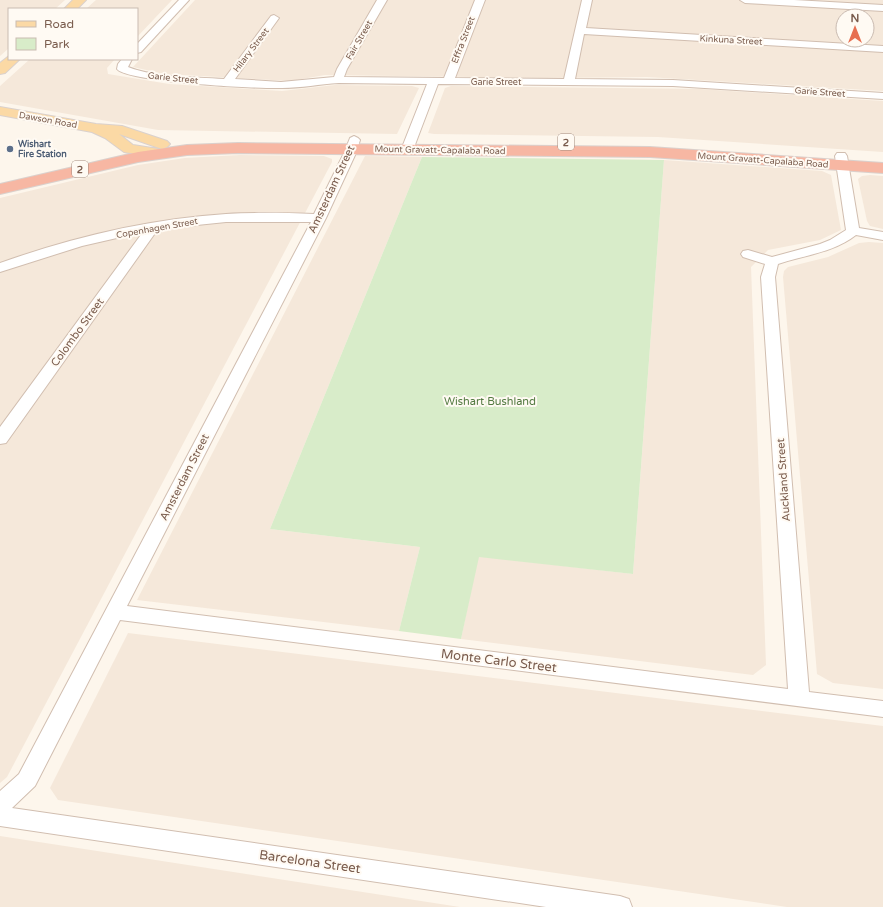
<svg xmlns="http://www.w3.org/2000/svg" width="883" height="907" font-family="'Varela Round',sans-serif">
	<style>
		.residential { fill: #f5e8da; fill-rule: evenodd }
		.green { fill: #d8ecc9 }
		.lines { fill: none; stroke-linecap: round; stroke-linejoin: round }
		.minor-casing { stroke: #d1beb0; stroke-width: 2 }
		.major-casing { stroke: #dad1cd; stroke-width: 2 }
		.highway-casing { stroke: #dad1cd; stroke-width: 2 }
		.minor { fill: #fff; fill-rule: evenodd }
		.major { fill: #fbd9a5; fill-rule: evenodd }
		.highway { fill: #f7b7a3; fill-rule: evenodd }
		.service-dot { fill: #5c6f8a; stroke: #fffaf3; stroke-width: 1.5 }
		.labels { text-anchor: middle; stroke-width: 4; stroke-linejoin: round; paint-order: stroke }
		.far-street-label { font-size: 9px; fill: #7a5c4d; stroke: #fffaf3 }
		.far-service-label { font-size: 9px; font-weight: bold; fill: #4e5e75; stroke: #fffaf3; text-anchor: start }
		.shield { fill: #fffaf3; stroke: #a28b7f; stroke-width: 1 }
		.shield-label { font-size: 10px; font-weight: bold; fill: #7a5c4d }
		.street-label { font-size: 11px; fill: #7a5c4d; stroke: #fffaf3 }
		.park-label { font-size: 11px; fill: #537a41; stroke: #fffaf3 }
		.near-street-label { font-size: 13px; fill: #7a5c4d; stroke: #fffaf3 }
	</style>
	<rect width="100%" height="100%" fill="#fdf6ec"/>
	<g class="residential">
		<polygon points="0,0 65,0 55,9 9,9 9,48 0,56"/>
		<polygon points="96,0 172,0 137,37 137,9 86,9"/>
		<path d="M195,0H883V91L647,77L544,78L325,75L290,81L164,74L133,67ZM843,16H867V40H843Z"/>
		<polygon points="30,59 115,59 107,68 108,74 169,84 282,91 335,85 412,86 419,88 397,134 158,130 0,102 0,86"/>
		<polygon points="451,86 701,89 883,101 883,152 658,137 434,134 428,133 445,88"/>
		<polygon points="240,155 324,156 332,159 332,162 7,777 0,783 0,198 138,165 185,158"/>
		<polygon points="365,156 422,157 270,529 420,547 399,631 137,600"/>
		<polygon points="664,160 822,171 831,175 841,230 820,240 768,250 751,267 766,665 753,675 461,639 478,556 633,574"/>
		<polygon points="870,175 883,176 883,229 870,226 867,221 858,179 862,176"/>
		<polygon points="869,242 883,243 883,689 833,683 817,674 783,277 784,271 788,267 828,257 859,243"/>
		<polygon points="128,633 883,726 883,907 787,907 58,800 50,788"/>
		<polygon points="0,836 460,907 0,907"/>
	</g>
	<polygon class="green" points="422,157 664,160 633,574 479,557 461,639 399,631 420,547 270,529"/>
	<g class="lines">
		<g class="minor-casing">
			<g id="minor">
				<polygon points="179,0 189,0 141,52 137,53 137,44"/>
				<path d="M377,0H387L347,69L344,77L444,78L475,0H485L455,78L564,79L582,0H592L586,28L883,46V52L584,34L575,79L673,80L883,93V99L673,86L438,84L413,150L411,153H403L401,150L427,84C398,84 369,83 339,83C320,84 301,88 282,88C259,89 127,82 117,69L118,64L122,59H132L128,67C156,78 194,77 224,79L271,16L274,15L279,18L235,79L281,82L334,77L337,69Z"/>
				<polygon points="740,0 794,0 883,5 883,11 745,3"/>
				<path d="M354,136L358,138L360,140L356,153L326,218L127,606L788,689L761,277L765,264L743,257L741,254L743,251L748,250L772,257L820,244L830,240L846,230L835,156L837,153H845L847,156L859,228L883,232V240L856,235C833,253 804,255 778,264L775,277L809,692L883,701V717L120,620L35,786L12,808L620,896L629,899L632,907H546L0,826V791L19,774L311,222H226L158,229L6,443L0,444V427L143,232L82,246L0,272V263C73,237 149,219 226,214C255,212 285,213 314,214L344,153L350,138Z"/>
			</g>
		</g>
		<g class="major-casing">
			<g id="major">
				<polygon points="73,0 86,0 77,9 64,9"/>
				<polygon points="9,56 9,59 20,59 5,73 0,74 0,63"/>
				<polygon points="0,107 96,124 122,126 167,141 170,144 167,147 162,149 119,134 133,145 165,150 168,153 165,156 160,158 124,152 105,138 92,132 0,115"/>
			</g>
		</g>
		<g class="highway-casing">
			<polygon id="highway" points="238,143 650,147 883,163 883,173 650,157 238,153 187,155 138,162 0,194 0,184 138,152 187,145"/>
		</g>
		<use href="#minor" class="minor"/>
		<use href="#major" class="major"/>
		<use href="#highway" class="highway"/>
	</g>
	<circle class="service-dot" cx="10" cy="149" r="4"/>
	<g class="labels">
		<g class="far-street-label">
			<text transform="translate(359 40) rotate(-60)" y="3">Fair Street</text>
			<text transform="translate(463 40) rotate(-69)" y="3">Effra Street</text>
			<text transform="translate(731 40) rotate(3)" y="3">Kinkuna Street</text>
			<text transform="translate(251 50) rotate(-53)" y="3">Hilary Street</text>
			<text transform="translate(173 78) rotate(6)" y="3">Garie Street</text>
			<text x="496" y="85">Garie Street</text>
			<text transform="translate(820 92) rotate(4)" y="3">Garie Street</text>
			<text transform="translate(48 120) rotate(10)" y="3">Dawson Road</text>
			<text transform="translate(440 150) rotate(1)" y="3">Mount Gravatt-Capalaba Road</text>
			<text transform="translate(763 160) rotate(4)" y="3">Mount Gravatt-Capalaba Road</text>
			<text transform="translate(157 228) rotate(-10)" y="3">Copenhagen Street</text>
		</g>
		<g class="far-service-label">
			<text x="18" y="147">Wishart<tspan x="18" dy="10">Fire Station</tspan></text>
		</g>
		<g class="shield">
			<rect x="558" y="134" width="16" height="16" rx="3"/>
			<rect x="72" y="161" width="16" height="16" rx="3"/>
		</g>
		<g class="shield-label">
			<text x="566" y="146">2</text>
			<text x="80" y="173">2</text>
		</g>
		<g class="street-label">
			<text transform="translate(331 189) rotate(-65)" y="4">Amsterdam Street</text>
			<text transform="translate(77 332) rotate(-54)" y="4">Colombo Street</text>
			<text transform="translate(184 477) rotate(-63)" y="4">Amsterdam Street</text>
			<text transform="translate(783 480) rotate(-94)" y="4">Auckland Street</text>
		</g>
		<g class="park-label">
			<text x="490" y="405">Wishart Bushland</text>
		</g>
		<g class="near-street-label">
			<text transform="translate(499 660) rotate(7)" y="5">Monte Carlo Street</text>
			<text transform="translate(310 861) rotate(8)" y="5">Barcelona Street</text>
		</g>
	</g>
	<rect x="8" y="8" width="130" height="52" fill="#fffaf3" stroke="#cabbb1"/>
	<rect x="16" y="21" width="20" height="6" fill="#fbd9a5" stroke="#cabbb1"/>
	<text x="44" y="28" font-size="12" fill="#7a5c4d">Road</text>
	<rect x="16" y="38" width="20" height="12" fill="#d8ecc9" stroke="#cabbb1"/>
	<text x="44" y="48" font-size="12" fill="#7a5c4d">Park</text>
	<g transform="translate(855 28)"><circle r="19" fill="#fffaf3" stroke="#cabbb1"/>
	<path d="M0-3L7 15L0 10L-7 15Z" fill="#e76f51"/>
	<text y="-6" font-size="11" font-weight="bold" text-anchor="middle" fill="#7a5c4d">N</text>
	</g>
</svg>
